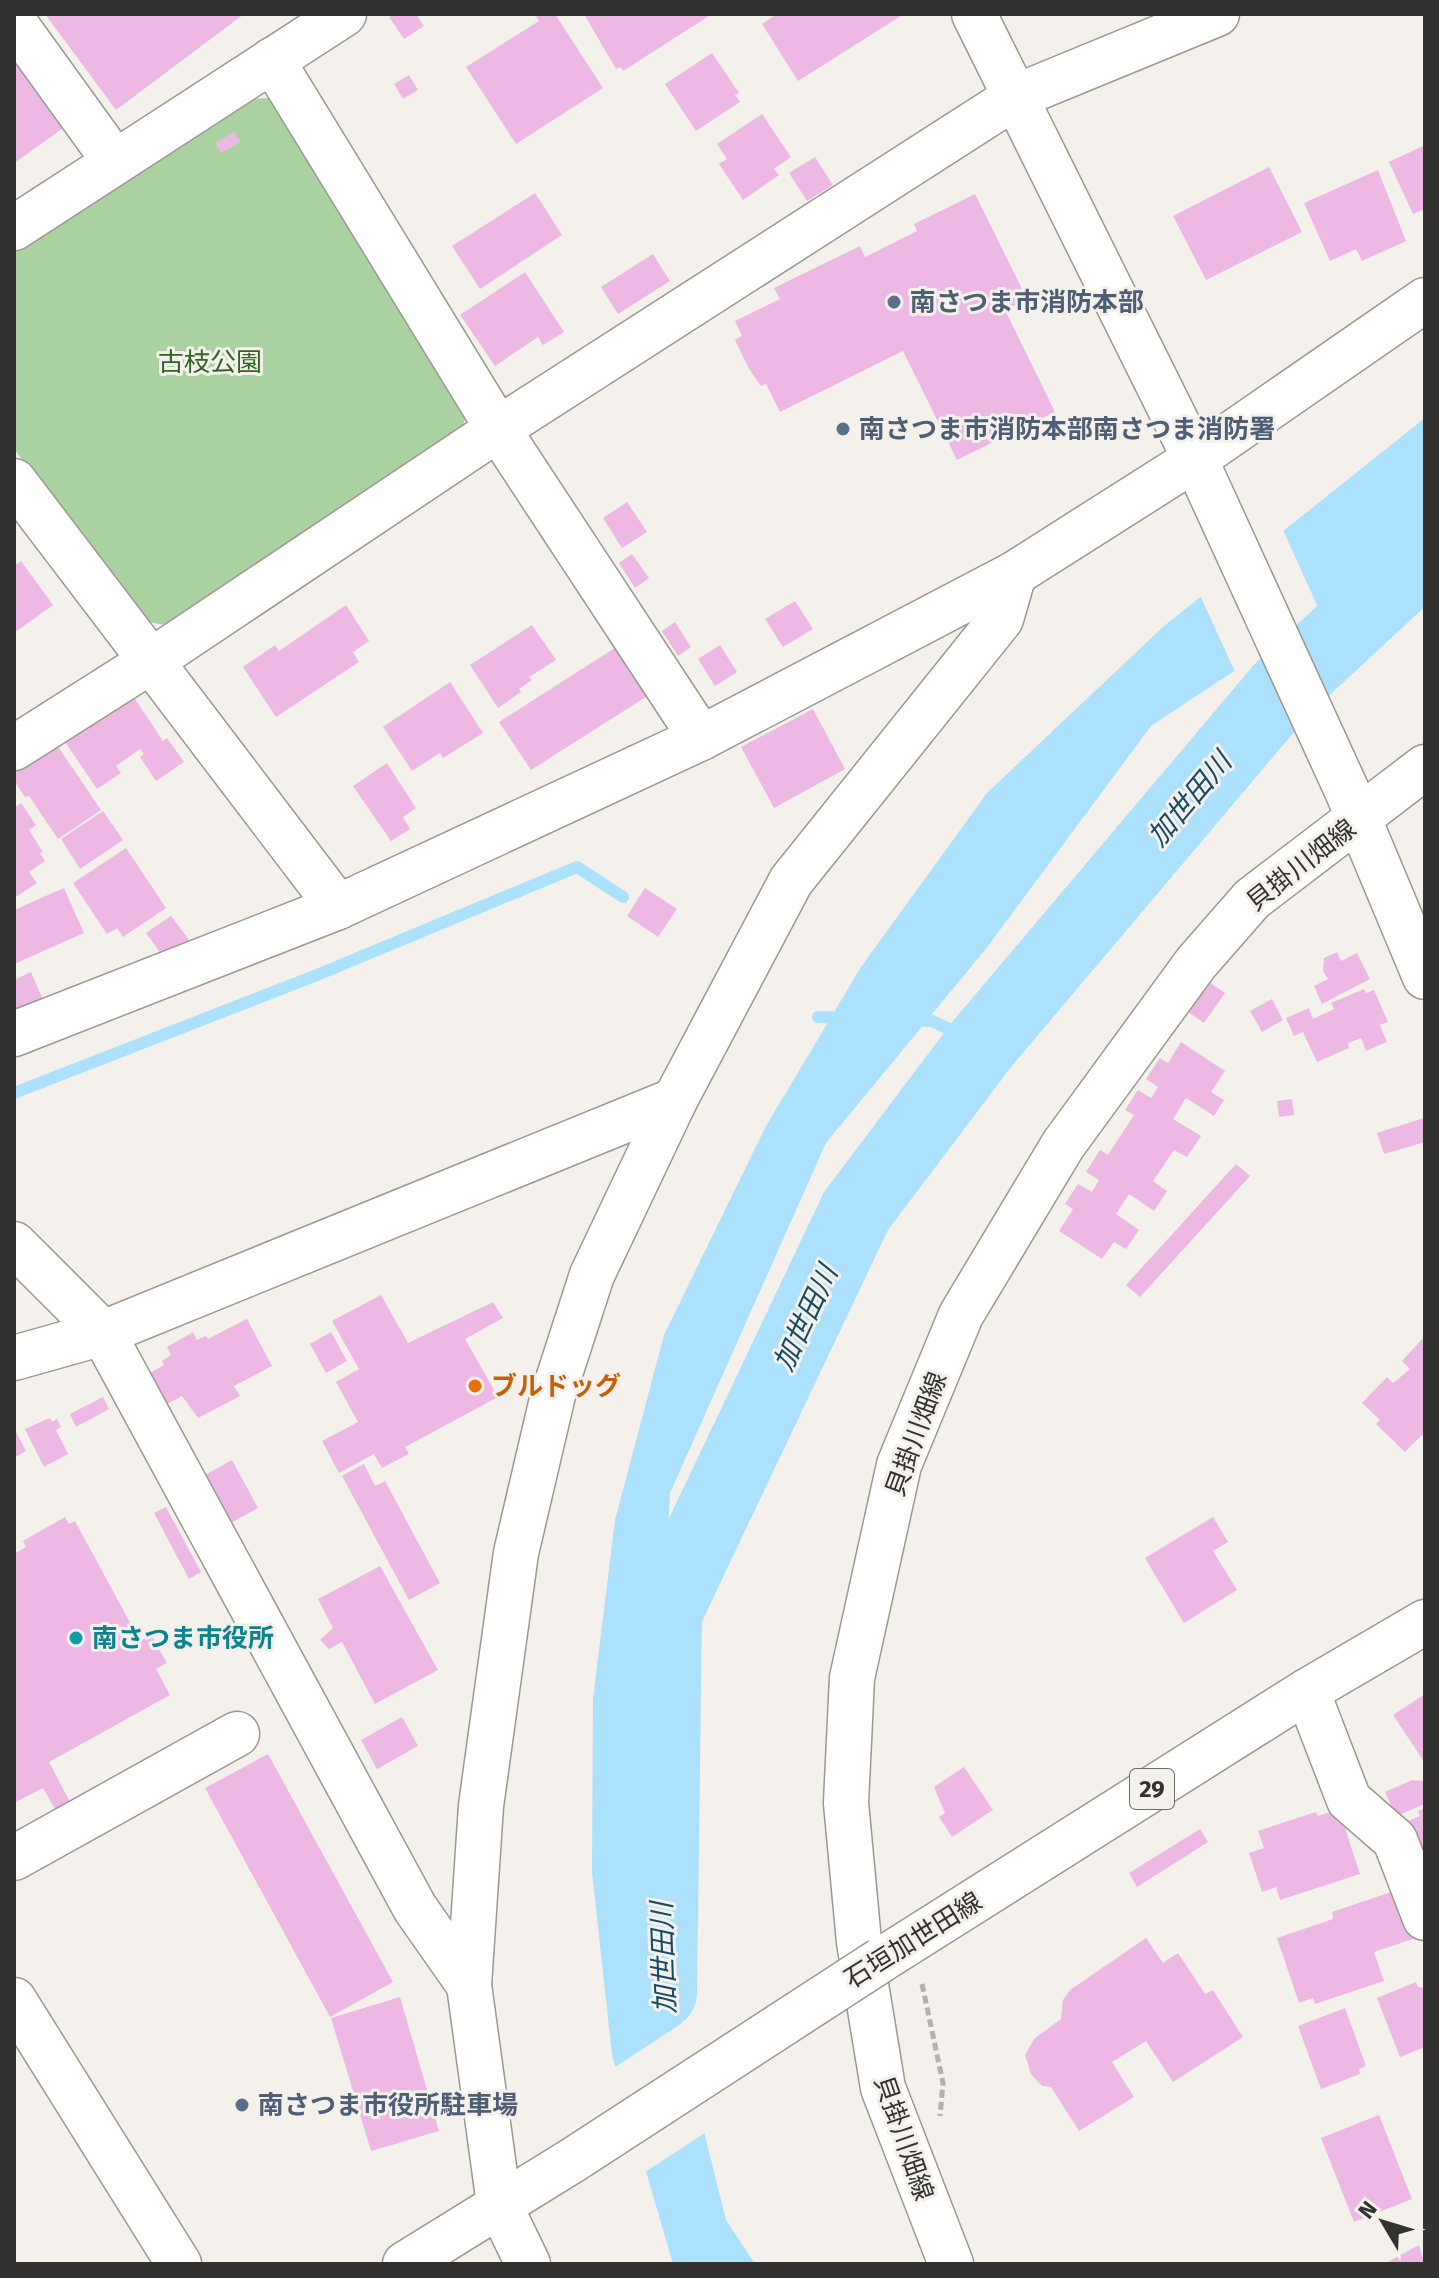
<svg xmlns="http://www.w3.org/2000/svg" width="1439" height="2278" font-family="'Fira Sans','Noto Sans JP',sans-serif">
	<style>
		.green { fill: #a9d2a0 }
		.water { fill: #abe1fd }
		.pier { fill: #f4f0eb }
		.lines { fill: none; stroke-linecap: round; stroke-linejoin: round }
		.stream { stroke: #abe1fd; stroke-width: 12 }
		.river { stroke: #abe1fd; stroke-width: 74 }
		.building { fill: #eeb8e5 }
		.minor-casing { stroke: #9b9892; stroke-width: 47 }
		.major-casing { stroke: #9b9892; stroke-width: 47 }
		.path { stroke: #b4b1ad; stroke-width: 5; stroke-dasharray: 8 4; stroke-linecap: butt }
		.minor { stroke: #fff; stroke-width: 44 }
		.major { stroke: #fff; stroke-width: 44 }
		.major-bridge-casing { stroke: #9b9892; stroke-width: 47; stroke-linecap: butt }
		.major-bridge { stroke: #fff; stroke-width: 44 }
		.service-dot { fill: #5c6f8a; stroke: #f4f0eb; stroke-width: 3 }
		.food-dot { fill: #e8710a; stroke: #f4f0eb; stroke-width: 3 }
		.culture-dot { fill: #0f9aa8; stroke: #f4f0eb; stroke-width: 3 }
		.labels { text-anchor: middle; stroke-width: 6; stroke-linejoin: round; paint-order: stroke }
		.shield { fill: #f4f0eb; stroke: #6d6b68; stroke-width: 2 }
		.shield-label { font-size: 24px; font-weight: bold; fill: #333230 }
		.service-label { font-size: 26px; font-weight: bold; fill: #4e5e75; stroke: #f4f0eb; text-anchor: start }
		.park-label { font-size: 26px; fill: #2f6622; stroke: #f4f0eb }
		.street-label { font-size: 26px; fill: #333230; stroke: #f4f0eb }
		.food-label { font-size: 26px; font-weight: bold; fill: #c56008; stroke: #f4f0eb; text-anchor: start }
		.culture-label { font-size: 26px; font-weight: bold; fill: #0d838f; stroke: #f4f0eb; text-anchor: start }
		.water-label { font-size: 28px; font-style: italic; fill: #154c64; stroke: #f4f0eb }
	</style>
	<rect width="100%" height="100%" fill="#f4f0eb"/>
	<polygon class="green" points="270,98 469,406 462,429 164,625 145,621 14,449 14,248 250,99"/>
	<polygon class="water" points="1425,418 1425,545 1151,726 985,950 826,1143 670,1493 653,1819 671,1999 726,2220 755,2264 673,2264 612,2055 592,1872 593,1699 615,1520 664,1335 766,1126 861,967 987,793 1164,626"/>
	<g class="pier">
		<polygon points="1282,528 1322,616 1236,674 1199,593"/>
		<polygon points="681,2024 708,2131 642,2174 612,2069"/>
	</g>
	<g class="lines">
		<g class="stream">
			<polyline points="818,1017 846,1018"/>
			<polyline points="913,1020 932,1021 982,1044"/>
			<polyline points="14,1093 317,975 577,867 623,897"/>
		</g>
		<polyline class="river" points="660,1993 665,1613 856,1211 982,1044 1282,689 1425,556"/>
	</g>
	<g class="building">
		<polygon points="45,14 244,14 116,110"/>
		<polygon points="394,14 416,14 424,26 404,39 389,17"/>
		<polygon points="535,14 555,14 603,88 516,144 466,67 539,21"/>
		<polygon points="584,14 712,14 623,71 620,67 616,69"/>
		<polygon points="777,14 904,14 798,81 762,24"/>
		<polygon points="712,53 739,93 735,95 740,102 696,131 665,84"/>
		<polygon points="19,63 66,126 16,162 14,66"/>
		<polygon points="409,75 418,90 403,99 394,84"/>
		<polygon points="762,114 791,157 774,169 779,175 743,200 719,164 727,159 717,144"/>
		<polygon points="234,132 240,142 221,153 215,143"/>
		<polygon points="1425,145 1425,209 1413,214 1389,162"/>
		<polygon points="815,157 833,185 807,201 789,173"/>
		<polygon points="1269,167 1302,232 1206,280 1173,216"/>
		<polygon points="1378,170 1406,241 1362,261 1356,249 1330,261 1304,203"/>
		<polygon points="535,193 562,235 480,289 452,246"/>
		<polygon points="975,194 1027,299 1005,310 1055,412 957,460 903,351 780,412 766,384 761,386 749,369 735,340 742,336 735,321 780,299 774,288 860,246 865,257 917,231 914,224"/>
		<polygon points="653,254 670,281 618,314 601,287"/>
		<polygon points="525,272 564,332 543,345 538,337 495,366 460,315"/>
		<polygon points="627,502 647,532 622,548 603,518"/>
		<polygon points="632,554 649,578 635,588 619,563"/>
		<polygon points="21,561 53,605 14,633 14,566"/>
		<polygon points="795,601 813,629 783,647 765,619"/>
		<polygon points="346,605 369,641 353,652 359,662 276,717 243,667 275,645 279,651"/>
		<polygon points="675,622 691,647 678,656 662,631"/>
		<polygon points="532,625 556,660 529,677 532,680 519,689 521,692 498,708 470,665"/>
		<polygon points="720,645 737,672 715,686 698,659"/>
		<polygon points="618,646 649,695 531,770 499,722"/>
		<polygon points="450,682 483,733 443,758 440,753 412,771 383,727"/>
		<polygon points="131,693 163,741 167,738 184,762 156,781 140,757 144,754 140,749 116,766 121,773 97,789 63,739"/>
		<polygon points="813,709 845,769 774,808 741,747"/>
		<polygon points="55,742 101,810 58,839 29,796 25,797 14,781 14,770"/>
		<polygon points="387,763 416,808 403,817 410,829 391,841 353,786"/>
		<polygon points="21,803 36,825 29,830 43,852 40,853 45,861 29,872 37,883 14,898 14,808"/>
		<polygon points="103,811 123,840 80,869 61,839"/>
		<polygon points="126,848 166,908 123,937 117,928 107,934 73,883"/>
		<polygon points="64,888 84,933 14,964 14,910"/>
		<polygon points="645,888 677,909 658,937 627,916"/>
		<polygon points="171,916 190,941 165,959 146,933"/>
		<polygon points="1337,952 1341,961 1357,953 1370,979 1322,1004 1314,986 1328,979 1323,971 1324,958"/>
		<polygon points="31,972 43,1000 15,1012 14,980"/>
		<polygon points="1206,980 1225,993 1204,1023 1185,1010"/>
		<polygon points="1364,989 1366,993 1374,990 1388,1022 1380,1025 1387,1042 1366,1051 1361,1038 1348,1043 1349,1048 1317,1062 1303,1032 1294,1036 1286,1018 1309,1008 1313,1019 1334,1009 1331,1003"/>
		<polygon points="1272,999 1283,1020 1262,1032 1250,1011"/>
		<polygon points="1181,1042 1225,1071 1211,1092 1224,1100 1214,1116 1186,1098 1173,1119 1201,1136 1187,1157 1174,1150 1153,1181 1167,1191 1154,1211 1129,1194 1116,1214 1139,1230 1126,1249 1114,1242 1102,1259 1059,1231 1073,1209 1065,1204 1078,1184 1092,1192 1099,1180 1086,1172 1100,1150 1108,1155 1134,1115 1125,1110 1138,1090 1151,1098 1158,1087 1146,1079 1160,1058 1168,1063"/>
		<polygon points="1292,1099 1294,1115 1279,1117 1277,1101"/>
		<polygon points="1424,1118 1425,1142 1384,1154 1377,1133"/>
		<polygon points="1236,1164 1250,1176 1140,1297 1126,1285"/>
		<polygon points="381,1295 408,1343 493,1302 503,1318 465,1339 498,1397 405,1447 409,1454 382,1468 374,1454 339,1473 322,1441 358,1422 336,1382 359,1369 332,1321"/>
		<polygon points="247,1319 272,1366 234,1386 240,1396 198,1418 182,1396 167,1404 150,1373 164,1365 162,1361 171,1355 167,1347 193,1332 197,1340 206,1336 208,1339"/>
		<polygon points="331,1332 347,1361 326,1373 310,1344"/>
		<polygon points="1425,1336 1425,1432 1405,1452 1376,1424 1380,1420 1362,1403 1387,1377 1393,1383 1410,1369 1402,1361"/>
		<polygon points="103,1397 109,1409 76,1427 70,1414"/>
		<polygon points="50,1418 52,1422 57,1419 61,1427 56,1430 68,1454 44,1467 25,1429"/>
		<polygon points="14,1428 26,1451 14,1458"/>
		<polygon points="232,1460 258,1508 231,1523 205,1475"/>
		<polygon points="364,1464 375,1486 385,1481 440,1583 409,1600 342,1476"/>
		<polygon points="166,1507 201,1572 189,1579 154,1513"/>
		<polygon points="65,1517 69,1524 75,1521 140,1641 151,1635 167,1663 156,1669 170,1695 49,1762 73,1808 59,1816 43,1788 14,1803 14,1554 26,1547 23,1541"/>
		<polygon points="1213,1517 1228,1542 1213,1551 1237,1590 1184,1623 1145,1558"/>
		<polygon points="380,1566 438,1670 375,1704 342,1642 329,1649 320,1640 333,1628 318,1599"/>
		<polygon points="1425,1694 1425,1763 1393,1715"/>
		<polygon points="402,1717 418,1746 377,1769 361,1740"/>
		<polygon points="268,1754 393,1982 330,2017 205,1788"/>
		<polygon points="964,1767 993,1810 952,1837 939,1817 945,1813 934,1787"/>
		<polygon points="1412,1780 1425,1781 1425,1804 1396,1816 1385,1792"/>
		<polygon points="1425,1808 1425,1862 1408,1821 1420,1816 1418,1811"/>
		<polygon points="1339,1809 1360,1874 1280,1900 1276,1887 1262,1892 1249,1853 1264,1848 1258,1831 1316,1812 1318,1816"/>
		<polygon points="1200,1829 1208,1842 1137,1887 1129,1873"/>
		<polygon points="1403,1888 1419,1937 1374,1952 1384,1981 1315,2004 1313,1998 1299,2003 1277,1938 1333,1919 1332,1912"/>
		<polygon points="1146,1938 1163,1963 1178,1953 1205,1994 1213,1990 1243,2037 1173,2082 1146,2041 1112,2062 1134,2097 1079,2131 1051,2087 1042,2086 1031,2074 1025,2055 1034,2039 1061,2019 1063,2000 1070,1990"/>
		<polygon points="1416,1982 1418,1987 1425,1988 1425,2047 1400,2057 1377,1998"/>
		<polygon points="400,1997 439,2131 371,2151 331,2018"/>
		<polygon points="1345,2008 1366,2066 1359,2069 1360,2074 1321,2089 1298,2026"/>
		<polygon points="1379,2115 1412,2199 1354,2222 1321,2138"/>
		<polygon points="1419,2245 1425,2264 1384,2264"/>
	</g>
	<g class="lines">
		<g class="minor-casing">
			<g id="minor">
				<polyline points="974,14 1195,459 1348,793 1425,977"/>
				<polyline points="14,22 115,162"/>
				<polyline points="272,60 498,429 701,738"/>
				<polyline points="14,228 344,14"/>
				<polyline points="14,481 338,907"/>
				<polyline points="14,748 151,661 498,429 1015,97 1217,14"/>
				<polyline points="14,1034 338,907 701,738 1014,574 1195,459 1425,300"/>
				<polyline points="14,1244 103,1333 415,1908 469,1985"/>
				<polyline points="14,1358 103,1333 675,1100"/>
				<polyline points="1307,1691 1349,1800 1395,1840 1425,1918"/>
				<polyline points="14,1858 237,1734"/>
				<polyline points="14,2000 179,2264"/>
				<polyline points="528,2264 499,2204 469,1985 481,1806 516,1553 553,1395 592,1275 675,1100 791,881 1001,619 1014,574"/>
				<polyline points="951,2264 883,2088 859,1942 846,1803 852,1678 899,1465 961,1315 1063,1145 1196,963 1252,899 1425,767"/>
			</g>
		</g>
		<g class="major-casing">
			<g id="major">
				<polyline points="881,1960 1307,1691 1425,1622"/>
				<polyline points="405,2264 573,2160"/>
			</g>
		</g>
		<polyline class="path" points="922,1984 943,2083 940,2116"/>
		<use href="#minor" class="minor"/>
		<use href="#major" class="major"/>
		<g class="major-bridge-casing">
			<polyline id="major-bridge" points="573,2160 881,1960"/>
		</g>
		<use href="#major-bridge" class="major-bridge"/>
	</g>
	<g class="service-dot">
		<circle cx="894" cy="302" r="8"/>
		<circle cx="843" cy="429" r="8"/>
		<circle cx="242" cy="2105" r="8"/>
	</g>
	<circle class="food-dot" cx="475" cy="1386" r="8"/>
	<circle class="culture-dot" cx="76" cy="1638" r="8"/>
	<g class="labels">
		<rect class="shield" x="1130" y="1769" width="44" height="40" rx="6"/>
		<g class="shield-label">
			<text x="1152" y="1797">29</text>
		</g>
		<g class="service-label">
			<text x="910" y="311">南さつま市消防本部</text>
			<text x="859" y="438">南さつま市消防本部南さつま消防署</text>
			<text x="258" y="2114">南さつま市役所駐車場</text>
		</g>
		<g class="park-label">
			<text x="210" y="371">古枝公園</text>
		</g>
		<g class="street-label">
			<text transform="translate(1301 865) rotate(-38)" y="9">貝掛川畑線</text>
			<text transform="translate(916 1434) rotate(-70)" y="9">貝掛川畑線</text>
			<text transform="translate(913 1940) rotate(-32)" y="9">石垣加世田線</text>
			<text transform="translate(904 2138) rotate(71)" y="9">貝掛川畑線</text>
		</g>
		<g class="food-label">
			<text x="491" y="1395">ブルドッグ</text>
		</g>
		<g class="culture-label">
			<text x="92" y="1647">南さつま市役所</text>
		</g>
		<g class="water-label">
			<text transform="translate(1189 799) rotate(-50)" y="10">加世田川</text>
			<text transform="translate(805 1318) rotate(-65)" y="10">加世田川</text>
			<text transform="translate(663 1958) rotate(-92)" y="10">加世田川</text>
		</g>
	</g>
	<rect width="1439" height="2278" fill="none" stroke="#333230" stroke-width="32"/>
	<g transform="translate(1383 2222) rotate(308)" stroke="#f4f0eb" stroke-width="6" paint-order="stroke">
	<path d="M0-6L14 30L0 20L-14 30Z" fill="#333230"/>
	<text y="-12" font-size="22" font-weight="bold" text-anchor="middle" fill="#333230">N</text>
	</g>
</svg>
